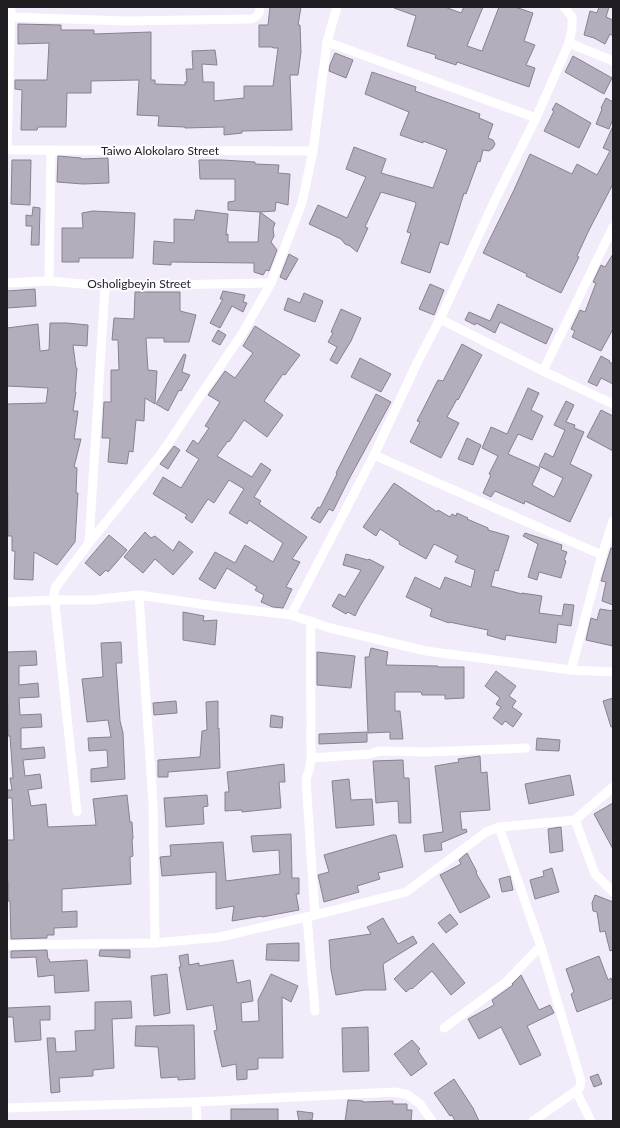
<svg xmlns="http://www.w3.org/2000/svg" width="620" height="1128" font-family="Lato,sans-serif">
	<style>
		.building { fill: #b4adbc; stroke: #888290 }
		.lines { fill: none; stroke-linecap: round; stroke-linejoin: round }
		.minor { stroke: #fff; stroke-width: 9 }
		.labels { text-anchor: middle; stroke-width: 4; stroke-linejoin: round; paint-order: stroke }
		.street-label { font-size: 12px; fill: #201d23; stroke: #fcfbfe }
	</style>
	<rect width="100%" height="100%" fill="#f2ebfa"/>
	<g class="building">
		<polygon points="270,7 301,7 298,25 300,25 301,52 298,75 290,75 292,130 242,131 242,133 224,135 224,127 185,128 185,127 158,126 159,116 137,115 139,80 91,81 91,93 67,93 66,127 38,127 37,130 21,130 22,90 15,89 15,80 47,80 49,43 18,44 18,24 61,25 61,30 94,30 94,34 151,32 151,80 155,80 155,84 185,85 185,82 187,82 186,69 193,69 192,51 215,50 217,65 202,64 203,82 214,82 214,101 244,98 244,86 273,86 278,48 273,48 272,47 259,47 259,25 268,25"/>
		<polygon points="394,7 445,7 461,13 464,7 483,7 467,46 482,51 499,7 515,7 533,13 524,41 535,45 526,65 535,68 529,87 457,62 456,65 435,58 436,55 407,46 416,16 394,8"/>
		<polygon points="599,7 609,7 606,17 613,20 613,36 610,34 605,44 594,38 584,35 590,11 597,13"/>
		<polygon points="335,53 353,60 346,78 329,71 330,65"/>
		<polygon points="573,56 612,78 604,94 565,72"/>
		<polygon points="372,72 416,87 415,91 480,114 479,118 493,124 488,138 493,140 495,144 493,148 489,151 483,150 480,162 478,161 466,194 464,193 448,245 440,242 430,273 401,263 411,233 407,232 416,204 415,202 381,192 365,227 368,228 357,252 350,246 345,244 341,239 309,224 318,205 347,218 366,177 346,169 354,147 386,159 381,173 433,188 447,150 423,141 423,143 400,135 409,112 365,94"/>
		<polygon points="606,98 613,102 613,119 609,129 596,124 602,109 601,108"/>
		<polygon points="556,103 591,123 579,148 544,131 554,111 552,110"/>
		<polygon points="613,126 613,184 589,230 577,256 579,257 561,293 526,276 527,274 483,253 514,190 530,154 572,174 577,164 597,175 610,151 603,148"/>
		<polygon points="58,156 81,158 81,159 108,158 109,183 83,184 57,182"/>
		<polygon points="12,160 31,160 30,205 11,204"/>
		<polygon points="199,160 222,160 255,162 255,164 279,165 278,173 290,174 288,205 276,202 275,211 260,212 275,223 273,229 274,236 271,242 277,250 269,271 266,270 263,275 254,272 254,263 171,262 171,265 153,264 154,241 174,243 174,219 194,220 196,210 228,214 226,235 228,234 228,242 258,242 260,212 228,210 228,202 235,201 235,179 200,179"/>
		<polygon points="33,207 40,208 39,245 31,245 32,226 26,226 26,215 32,216"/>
		<polygon points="93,211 135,213 133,258 79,258 79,262 62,262 62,228 83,228 82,213"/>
		<polygon points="289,254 298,259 286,280 280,277"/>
		<polygon points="613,254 613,329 601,351 572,337 575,331 571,329 580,310 585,312 596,283 593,282 601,265 605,267"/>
		<polygon points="430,284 444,290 434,315 419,309"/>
		<polygon points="35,289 36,306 7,308 7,291"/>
		<polygon points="223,291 245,295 243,302 247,303 243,312 232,306 220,328 210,323 223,299 220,299"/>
		<polygon points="135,292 180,292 180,311 196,315 189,342 164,342 164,338 146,338 148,370 157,371 155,404 145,398 144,421 136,420 133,452 129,451 127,464 108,462 110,438 102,438 104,402 111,402 111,370 119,370 118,340 112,340 114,318 134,319"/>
		<polygon points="304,293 323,301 315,322 284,310 288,298 300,303"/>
		<polygon points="498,304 553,329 546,344 500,322 495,333 476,323 475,325 465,320 469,312 490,321"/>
		<polygon points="341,309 361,318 351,341 337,364 330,360 337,347 328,342 333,333 331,332"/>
		<polygon points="50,323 67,323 88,325 87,346 73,345 76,368 77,368 75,392 76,392 73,411 78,411 74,439 81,439 74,467 77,468 76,493 78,493 75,542 57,565 34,552 33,580 14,579 15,551 12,551 12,536 8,536 7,404 46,403 48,388 7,386 7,328 38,324 40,351 49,350"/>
		<polygon points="255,326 300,355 285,375 283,374 264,401 283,415 267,437 244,420 229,442 228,441 217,456 252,477 261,463 271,470 254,497 261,501 259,504 307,537 292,559 300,562 286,587 292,589 283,608 273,607 261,602 264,595 255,590 257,587 227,568 215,589 199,579 215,552 235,563 245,545 273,562 283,543 249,520 247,524 229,513 244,489 229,480 214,503 208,499 192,523 185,518 187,515 153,494 163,477 181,488 199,459 186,451 193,440 198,444 209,428 205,426 220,402 208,395 225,371 235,378 253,353 243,346"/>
		<polygon points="218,330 226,335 220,345 212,341"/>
		<polygon points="462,344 482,355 458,400 457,399 447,417 459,423 441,458 410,442 420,422 417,421 438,380 443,381"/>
		<polygon points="184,354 186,355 182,372 190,375 181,391 179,390 168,411 156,404"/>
		<polygon points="601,356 610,361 609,362 613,364 613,384 601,378 597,386 588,382"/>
		<polygon points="360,358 391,374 381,392 351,377"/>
		<polygon points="528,388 539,393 531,410 543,416 532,440 518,434 508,454 540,468 532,485 554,497 563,478 539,466 545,453 553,457 565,430 554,425 566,401 574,405 566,422 575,425 574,428 584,432 570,464 592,475 570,522 525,501 524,504 495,491 491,497 483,493 491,475 489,474 498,456 482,448 491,427 507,434"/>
		<polygon points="376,394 391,402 349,479 333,511 329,509 320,523 311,518 318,507 320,508 337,474 336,473"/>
		<polygon points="601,410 613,416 613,451 587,437"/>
		<polygon points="467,438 481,445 473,465 458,459"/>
		<polygon points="174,446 180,450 168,469 160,464"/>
		<polygon points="394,483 437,512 438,510 450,517 452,514 456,516 457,513 468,518 467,519 488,528 488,530 509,536 498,571 495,570 491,586 522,594 522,593 542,596 539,613 562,616 564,604 574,605 571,626 558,624 556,643 506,635 505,640 487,635 488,630 449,622 449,623 430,616 432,609 406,597 415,577 440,589 445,577 471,587 475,570 455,562 458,556 434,544 426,559 399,544 400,542 380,529 376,536 363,527"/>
		<polygon points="145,532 151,538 155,536 173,551 179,541 193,552 173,575 155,559 143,573 124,557"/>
		<polygon points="525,533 562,545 561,550 567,552 564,560 566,561 561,578 539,572 537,580 528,577 538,544 523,536"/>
		<polygon points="109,535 127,550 108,572 106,570 100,576 85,563"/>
		<polygon points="611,548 613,548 613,605 602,601 606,582 601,581"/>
		<polygon points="346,554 368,560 369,559 384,567 360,606 355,616 348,612 346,614 332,606 339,594 345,597 361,570 343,565"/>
		<polygon points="600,609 613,611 613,646 586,640 591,618 597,620"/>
		<polygon points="183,612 204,616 203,621 217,620 215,645 183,640"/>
		<polygon points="121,642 122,663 116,663 120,721 123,733 125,779 91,782 91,769 108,767 107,750 89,751 88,738 111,737 108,720 87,722 82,679 103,677 101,643"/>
		<polygon points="371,648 388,652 386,665 438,666 438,667 464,667 464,698 445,699 445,695 422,695 421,692 395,692 395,711 400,711 403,739 390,739 390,732 368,733 365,657 369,657"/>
		<polygon points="36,651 37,665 19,666 19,685 38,683 39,697 19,698 20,715 41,714 42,727 21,728 21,749 44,747 45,754 45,758 23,760 25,776 40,774 42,788 28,790 31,806 46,804 48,827 96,825 93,799 127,795 130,822 132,822 133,839 132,839 133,856 130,857 131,884 62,889 62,912 77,911 77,927 54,928 54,935 47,935 47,938 11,939 10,901 8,901 8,881 7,881 7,840 14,840 12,798 8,798 7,794 7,790 12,790 10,778 13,778 10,736 8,736 7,652"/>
		<polygon points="317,652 355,656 351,688 317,685"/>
		<polygon points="496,671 516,686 509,696 516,701 512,707 522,714 513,727 505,721 502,725 493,718 501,707 496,704 500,698 485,686"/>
		<polygon points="613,698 613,727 611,727 603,701"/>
		<polygon points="176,701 177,713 154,715 153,703"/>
		<polygon points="218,701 218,729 219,728 220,768 168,772 168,777 158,777 158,760 200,757 202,731 207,730 206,702"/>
		<polygon points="271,715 283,717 282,728 270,727"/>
		<polygon points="367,732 367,742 319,744 319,734"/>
		<polygon points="537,738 560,740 559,751 536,750"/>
		<polygon points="480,756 481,773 487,772 490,810 460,812 462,830 466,829 467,832 441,843 442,850 425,852 423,835 443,832 435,766 459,762 458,759"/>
		<polygon points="403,760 404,778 409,778 411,823 399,823 398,801 376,803 373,761"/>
		<polygon points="284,764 285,782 279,782 281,808 242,812 242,810 225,811 225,792 229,792 227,772"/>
		<polygon points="570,775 574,795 529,804 525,784"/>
		<polygon points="349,779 351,800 372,799 374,825 336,828 332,781"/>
		<polygon points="207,795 208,806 203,807 204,824 166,827 164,798"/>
		<polygon points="613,803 613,849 594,814"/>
		<polygon points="561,827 563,851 550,853 548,829"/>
		<polygon points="291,834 292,878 299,878 299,894 296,894 299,910 262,917 262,916 232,921 234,906 216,909 216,872 162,876 160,857 171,856 170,845 223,842 226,881 280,874 279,850 253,852 251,836"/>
		<polygon points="392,835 396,835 403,867 378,873 380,879 357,886 359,892 324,902 318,875 329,872 324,855"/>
		<polygon points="467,853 477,872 476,873 490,897 460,913 440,875 461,864 459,860"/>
		<polygon points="552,868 559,892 535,899 530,880 544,876 543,871"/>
		<polygon points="510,876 513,890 502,892 499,879"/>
		<polygon points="595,895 613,902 613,950 610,951 605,931 600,932 597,912 593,911 592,903"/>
		<polygon points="450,914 458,924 446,933 438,923"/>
		<polygon points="383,918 398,944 413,936 417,943 383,964 386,990 365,990 336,995 331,970 329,940 371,934 367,927"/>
		<polygon points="299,943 299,961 266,960 267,944"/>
		<polygon points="433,943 465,983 451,995 432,971 412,989 411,988 406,992 394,979"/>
		<polygon points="47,950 48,959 49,959 50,962 87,960 89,991 55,993 54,975 38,977 36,957 11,958 11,951"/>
		<polygon points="100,950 130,950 130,958 99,956"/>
		<polygon points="188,954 189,965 199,963 199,966 233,960 237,983 250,980 253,1001 241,1003 242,1022 259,1021 258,1000 271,974 298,986 291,1002 282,997 283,1058 258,1058 258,1069 247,1070 247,1079 237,1080 236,1064 222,1067 214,1031 217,1030 213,1005 187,1010 179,967 181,967 179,956"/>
		<polygon points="599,956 608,980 611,978 613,983 613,998 577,1012 571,994 574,992 566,969"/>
		<polygon points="167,974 170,1013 154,1016 151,976"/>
		<polygon points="521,975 539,1010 550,1005 554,1013 527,1026 541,1055 520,1065 501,1027 479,1039 468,1019 494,1005 492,1000 513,985 512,984"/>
		<polygon points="131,1001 132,1018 112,1019 114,1068 93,1070 93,1076 59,1078 60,1092 51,1093 47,1038 55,1038 56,1052 76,1051 75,1031 95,1030 95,1002"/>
		<polygon points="50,1006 50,1020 40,1020 41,1040 15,1042 13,1017 7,1017 7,1008"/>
		<polygon points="194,1025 195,1079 178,1080 178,1077 161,1078 158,1047 135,1046 136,1026"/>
		<polygon points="368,1027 369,1071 343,1072 342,1028"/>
		<polygon points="412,1040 420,1049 418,1051 427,1064 411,1076 394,1054"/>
		<polygon points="598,1074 602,1084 594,1087 590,1077"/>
		<polygon points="454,1079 473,1108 479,1121 455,1121 452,1115 450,1116 434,1093"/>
		<polygon points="348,1100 363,1101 363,1102 393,1101 393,1104 407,1104 407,1110 412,1110 411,1121 345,1121"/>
		<rect x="231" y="1109" width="47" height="12"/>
		<polygon points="297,1111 313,1113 312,1120 299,1121"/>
	</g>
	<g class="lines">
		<g class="minor">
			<path d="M11,17L125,21L252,19C258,16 260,14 260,7"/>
			<polyline points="327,42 536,118"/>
			<polyline points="569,43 613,61"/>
			<polyline points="7,150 313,151"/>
			<polyline points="7,150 11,7"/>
			<polyline points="49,281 51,150"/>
			<polyline points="7,283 49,281 105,286 271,283"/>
			<polyline points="440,319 543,371 613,404"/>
			<polyline points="543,371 613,227"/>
			<polyline points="374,455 602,555"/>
			<polyline points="89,543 105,286"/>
			<polyline points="139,595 153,803 155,943"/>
			<polyline points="7,602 55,600 92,600 139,595 221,607 291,615 330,628 426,651 571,670 613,672"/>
			<polyline points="291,615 374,455 418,361 440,319 495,200 536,118 569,43 572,29 572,17 564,7"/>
			<path d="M311,621C310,656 311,692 311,728C310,747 314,761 306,779L315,915"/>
			<polyline points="571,670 602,555 613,521"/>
			<polyline points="312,758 370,754 379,751 425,752 526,748"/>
			<polyline points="77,812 54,594 55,588 89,543 161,454 242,334 271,283 302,203 313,151 327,42 337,7"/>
			<polyline points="575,820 595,874 613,892"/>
			<polyline points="499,827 541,947 581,1081 580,1087 576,1091 533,1121"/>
			<polyline points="307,917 315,1011"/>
			<polyline points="7,945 155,943 220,937 315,915 406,892 486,832 499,827 575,820 613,787"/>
			<polyline points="444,1028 505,983 536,951 541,947"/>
			<polyline points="576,1091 591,1121"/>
			<polyline points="196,1102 197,1121"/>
			<polyline points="7,1108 196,1102 395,1092 408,1095 420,1104 432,1121"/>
		</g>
	</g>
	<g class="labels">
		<g class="street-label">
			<text x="160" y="155">Taiwo Alokolaro Street</text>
			<text x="139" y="288">Osholigbeyin Street</text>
		</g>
	</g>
	<rect width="620" height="1128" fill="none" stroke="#201d23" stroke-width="16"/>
</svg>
